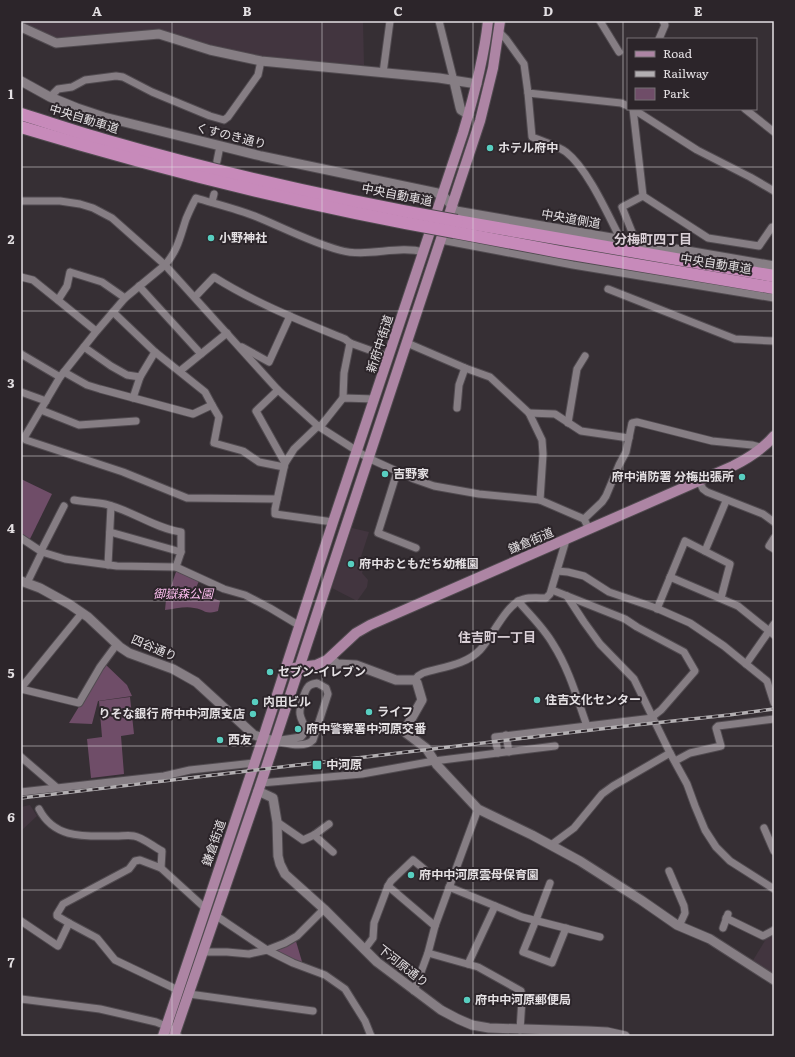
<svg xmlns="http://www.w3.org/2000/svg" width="795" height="1057" font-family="Literata,'Noto Sans JP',serif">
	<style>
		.built { fill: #42353f }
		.green { fill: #6f4d68 }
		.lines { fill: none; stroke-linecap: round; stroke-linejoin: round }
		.minor-casing { stroke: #514b50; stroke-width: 9 }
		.tertiary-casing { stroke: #514b50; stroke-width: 11 }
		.primary-casing { stroke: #514b50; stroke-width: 12 }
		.motorway-casing { stroke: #514b50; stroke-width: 14 }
		.minor { stroke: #867e84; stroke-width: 7 }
		.tertiary { stroke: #867e84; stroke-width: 9 }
		.primary { stroke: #ad85a4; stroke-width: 10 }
		.motorway { stroke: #c78aba; stroke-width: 12 }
		.rail-casing { stroke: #b3afb2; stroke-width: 3.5 }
		.rail { stroke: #2c252a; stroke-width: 2; stroke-dasharray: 6; stroke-linecap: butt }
		.motorway-bridge-casing { stroke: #514b50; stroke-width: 14; stroke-linecap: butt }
		.motorway-bridge { stroke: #c78aba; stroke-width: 12 }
		.grid { fill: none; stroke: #e4e0e3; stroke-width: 1; stroke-opacity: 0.55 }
		.poi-dot { fill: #58cec0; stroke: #2c252a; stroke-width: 1.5 }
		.labels { text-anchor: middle; stroke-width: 4; stroke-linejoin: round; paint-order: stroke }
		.street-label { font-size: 12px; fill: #e4e0e3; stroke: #2c252a }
		.poi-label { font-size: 12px; font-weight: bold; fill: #e4e0e3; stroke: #2c252a; text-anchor: start }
		.park-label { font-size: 12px; font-style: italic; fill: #febef0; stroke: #2c252a }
		.neighbourhood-label { font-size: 13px; font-weight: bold; fill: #dbd1d8; stroke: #2c252a }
		.neatline { fill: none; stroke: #e4e0e3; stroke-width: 1.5 }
		.grid-label { font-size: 13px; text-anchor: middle; font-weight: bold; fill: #e4e0e3 }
	</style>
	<rect width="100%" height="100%" fill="#362f34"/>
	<g class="built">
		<polygon points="21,21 363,21 364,65 337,64 261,57 200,43 161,30 55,38"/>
		<polygon points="352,528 369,532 359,563 365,565 362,573 368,580 367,587 357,601 332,588"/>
		<polygon points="30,805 37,816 21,831 21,807"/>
		<polygon points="774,935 774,975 752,962 766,939"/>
	</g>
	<g class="green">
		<polygon points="21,479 52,494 29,541 21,536"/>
		<path d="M177,569L199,581L195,590L220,601L218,611C203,615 207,610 194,608C185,606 175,609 165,610L167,589H170Z"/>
		<polygon points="105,664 127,685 132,696 98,701 92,724 69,723"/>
		<polygon points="130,697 134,734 121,736 124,774 91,778 87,739 102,737 99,701"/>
		<polygon points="295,938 303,965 294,962 273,948"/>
	</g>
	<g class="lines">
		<g class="minor-casing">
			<g id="minor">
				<polyline points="439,21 454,81"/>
				<polyline points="600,21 619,52"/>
				<polyline points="499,32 506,39 524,64 528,93 621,103 628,106"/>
				<polyline points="659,39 665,25 663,21"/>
				<polyline points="383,73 390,21"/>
				<path d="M528,93L532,137C542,141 558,146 566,152C588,169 608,215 621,240"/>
				<polyline points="50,97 58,89 72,87 85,80 116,76 123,77 152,92 210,116 224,120 228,117 258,75 261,61"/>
				<polyline points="633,109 697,150 750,177 774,191"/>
				<polyline points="633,109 643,196"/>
				<polyline points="745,109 774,132"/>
				<polyline points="217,161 220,146"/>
				<polyline points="21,201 60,201 80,204 93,208 112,218 165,265 278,390 318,426 368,458 414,479 434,486 479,494 540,500 584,519 589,529"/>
				<polyline points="212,202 214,194"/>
				<polyline points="441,240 573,265 774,298"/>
				<polyline points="636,242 622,207 643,196 708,238 759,246 772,227 774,227"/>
				<polyline points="21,277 33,280 96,331"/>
				<polyline points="139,286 201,354"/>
				<polyline points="608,289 735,339 774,341"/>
				<path d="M195,297L214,277C255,303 301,321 345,339L350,343L389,357"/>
				<polyline points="58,300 67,286 70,272 102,282 125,298"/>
				<polyline points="113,312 155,352 205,392 212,405"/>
				<polyline points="407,343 465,368 490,377 529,413 542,440 543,454 540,500"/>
				<polyline points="84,347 111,366 127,375 140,377"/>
				<polyline points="242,347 269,362 290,316"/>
				<polyline points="21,354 60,377"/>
				<polyline points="180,371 227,333"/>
				<polyline points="64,372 87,385 100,389 193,414 212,405 219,417 214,443 243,451 259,462 284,467"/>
				<polyline points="278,390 256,411 285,463"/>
				<polyline points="21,392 46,401"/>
				<polyline points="133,398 140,377 155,352"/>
				<polyline points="343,398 344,373 350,343"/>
				<polyline points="457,408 459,385 465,368"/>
				<polyline points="41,410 79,425 136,421"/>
				<polyline points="529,413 555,414 581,431 629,438"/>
				<polyline points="568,423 577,369 585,356"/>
				<polyline points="318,426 294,449 285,463 275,509 275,514 333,522"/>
				<polyline points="320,427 343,398 375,399"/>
				<polyline points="397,472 378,533 416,548"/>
				<polyline points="699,481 703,489 707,492 763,514 774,522"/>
				<path d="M277,499L187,498L123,472L26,440L24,438L60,377L95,333L125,298L165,265C178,250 180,237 186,219C189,212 192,205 196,198C216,204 237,209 257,217C284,228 310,242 339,250C367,258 396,245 424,252"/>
				<path d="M74,500C84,502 95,502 105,504C131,510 154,528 181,532V552"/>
				<polyline points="584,519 602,502 606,496 619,465 626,452 632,423 637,422 712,441 752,445 763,448"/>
				<polyline points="110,532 181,552 176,567"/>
				<polyline points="21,538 42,552 65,559 117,566 176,567 224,589 245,595 270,608 300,626"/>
				<polyline points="774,538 769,546 774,549"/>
				<polyline points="41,551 64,506"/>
				<polyline points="705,551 726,501"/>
				<polyline points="108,565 111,506"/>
				<polyline points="557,571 568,572 584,576 609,592 656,608 690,623 724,646 746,664"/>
				<polyline points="670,577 738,606 774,635"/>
				<polyline points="27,583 42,552"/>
				<polyline points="552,590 625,619 637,627 684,652 695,671 661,710 652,717"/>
				<polyline points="567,596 584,622 600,644 634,679 670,753 687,784 695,806 705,830 716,847 730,861 774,889"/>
				<path d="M518,601C530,615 544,628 553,644C569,669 577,698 587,726"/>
				<polyline points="657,609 685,541 730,564 721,598"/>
				<polyline points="774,624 746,664 767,681 774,703"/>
				<path d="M415,680L418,676L423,673C442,667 466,665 480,650C492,638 506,603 524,599C530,597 539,598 546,598L550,594L566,540"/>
				<path d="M317,683L326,688L328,694L313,740C304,749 286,743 274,741L301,737C310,728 301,723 300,714C299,709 305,690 308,687C310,684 313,684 317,683Z"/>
				<polyline points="21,688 82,613"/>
				<polyline points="21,689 79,703 100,667 117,644"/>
				<polyline points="506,735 509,752"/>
				<polyline points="498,753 495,737 653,718"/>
				<polyline points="21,757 56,787"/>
				<polyline points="675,761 690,753 721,746 716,728 718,726 774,719"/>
				<polyline points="261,783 362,774 434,761 555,746"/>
				<polyline points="21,792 164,776 190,770 254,763"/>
				<path d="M39,809C55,840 86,836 116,836C122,836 129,835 134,836C142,837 154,847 162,851L161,868L205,908"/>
				<polyline points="277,822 303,840 314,835 329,824"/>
				<polyline points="764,828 774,851"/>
				<polyline points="314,835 333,852"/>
				<polyline points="551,845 574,828 602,794 613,786 670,753"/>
				<polyline points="669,871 684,906 685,913 679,926"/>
				<polyline points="550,883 536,920 523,952 552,963 566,928"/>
				<polyline points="388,886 435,926"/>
				<polyline points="449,887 522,917 600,937"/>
				<polyline points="215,915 267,950 293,963 325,975 345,989 365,1021 371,1036"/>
				<polyline points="726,918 763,936 774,930"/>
				<polyline points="21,921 58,946 69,923 57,916 57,914 63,904 129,869 135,861 140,860 161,868"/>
				<polyline points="69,923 97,938 115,960 178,990"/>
				<polyline points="723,928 728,914"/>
				<polyline points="364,950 373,938 374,923 388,886 391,881 413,860 424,869"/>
				<polyline points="203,952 227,952 249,954 267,950 285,943 297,936 324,909"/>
				<polyline points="428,953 478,967 521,991 522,999 520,1030"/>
				<polyline points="468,964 495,906"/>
				<polyline points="414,991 428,953 435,926 478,809"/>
				<polyline points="189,994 313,1011"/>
				<polyline points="21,999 100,1009 156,1022 166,1026 178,1036"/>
			</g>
		</g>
		<g class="tertiary-casing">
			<g id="tertiary">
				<polyline points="21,27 56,43 159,34 210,50 261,61 439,78 477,84"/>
				<polyline points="21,81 50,97 77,108 104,117 261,156 442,194 456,211 774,266"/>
				<polyline points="454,81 460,107 461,110 469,115"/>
				<polyline points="21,581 40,588 69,604 88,617 120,647 129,653 173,669 196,682 254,735 274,741"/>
				<polyline points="330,658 337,664 356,665 396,680 415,680 417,683 422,700 406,728 406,733 426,748 437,765 478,809 532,835 580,861 641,900 677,925 710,939 774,980"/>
				<polyline points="258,791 273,798 277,822 278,856 280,864 285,874 324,909 377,962 441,1010 458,1019 472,1025 489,1028 588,1031 607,1032 625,1036"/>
			</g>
		</g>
		<g class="primary-casing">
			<g id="primary">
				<path d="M294,668L316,665L327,660L356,633L370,625L733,466C749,458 762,450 774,436"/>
				<path d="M163,1036L263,738L333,522L463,133C474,96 484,59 488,21"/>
				<polyline points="174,1036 261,783 480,121 493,68 500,21"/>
			</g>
		</g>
		<g class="motorway-casing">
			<g id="motorway">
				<polyline points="457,221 774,276"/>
				<polyline points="454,232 560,252 774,288"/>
			</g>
		</g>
		<use href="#minor" class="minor"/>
		<use href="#tertiary" class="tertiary"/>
		<use href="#primary" class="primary"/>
		<use href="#motorway" class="motorway"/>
		<g class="rail-casing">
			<polyline id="rail" points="21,798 617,727 729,715 774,709"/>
		</g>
		<use href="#rail" class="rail"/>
		<g class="motorway-bridge-casing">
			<g id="motorway-bridge">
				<path d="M21,114C50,123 79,133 108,141C222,174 340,200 457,221"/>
				<path d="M21,127C163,170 307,206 454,232"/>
			</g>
		</g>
		<use href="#motorway-bridge" class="motorway-bridge"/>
	</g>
	<path class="grid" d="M172,21V1036M322,21V1036M473,21V1036M623,21V1036M21,167H774M21,311H774M21,456H774M21,601H774M21,746H774M21,890H774"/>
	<g class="poi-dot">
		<circle cx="490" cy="148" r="4"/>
		<circle cx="211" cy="238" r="4"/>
		<circle cx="385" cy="474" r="4"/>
		<circle cx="742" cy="477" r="4"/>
		<circle cx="351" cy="564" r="4"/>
		<circle cx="270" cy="672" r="4"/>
		<circle cx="537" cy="700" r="4"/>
		<circle cx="255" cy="702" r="4"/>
		<circle cx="369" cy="712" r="4"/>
		<circle cx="253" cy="714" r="4"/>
		<circle cx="298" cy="729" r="4"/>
		<circle cx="220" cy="740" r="4"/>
		<rect x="312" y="760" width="10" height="10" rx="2"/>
		<circle cx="411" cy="875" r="4"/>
		<circle cx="467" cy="1000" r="4"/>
	</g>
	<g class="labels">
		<g class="street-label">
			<text transform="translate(84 119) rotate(17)" y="4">中央自動車道</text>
			<text transform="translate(231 136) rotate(14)" y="4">くすのき通り</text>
			<text transform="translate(397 195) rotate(11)" y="4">中央自動車道</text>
			<text transform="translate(571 219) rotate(10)" y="4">中央道側道</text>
			<text transform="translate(716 264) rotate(9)" y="4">中央自動車道</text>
			<text transform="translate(380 344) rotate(-72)" y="4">新府中街道</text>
			<text transform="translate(531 541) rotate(-23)" y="4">鎌倉街道</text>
			<text transform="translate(154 648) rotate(23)" y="4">四谷通り</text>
			<text transform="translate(214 843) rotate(-71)" y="4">鎌倉街道</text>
			<text transform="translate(403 966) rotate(38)" y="4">下河原通り</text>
		</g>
		<g class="poi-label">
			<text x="498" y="152">ホテル府中</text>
			<text x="219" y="242">小野神社</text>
			<text x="393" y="478">吉野家</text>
			<text x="734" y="481" text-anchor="end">府中消防署 分梅出張所</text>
			<text x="359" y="568">府中おともだち幼稚園</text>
			<text x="278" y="676">セブン-イレブン</text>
			<text x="545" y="704">住吉文化センター</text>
			<text x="263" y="706">内田ビル</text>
			<text x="377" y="716">ライフ</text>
			<text x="245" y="718" text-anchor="end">りそな銀行 府中中河原支店</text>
			<text x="306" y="733">府中警察署中河原交番</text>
			<text x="228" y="744">西友</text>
			<text x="326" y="769">中河原</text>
			<text x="419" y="879">府中中河原雲母保育園</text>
			<text x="475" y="1004">府中中河原郵便局</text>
		</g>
		<g class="park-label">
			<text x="183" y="598">御嶽森公園</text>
		</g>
		<g class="neighbourhood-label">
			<text x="653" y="244">分梅町四丁目</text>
			<text x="497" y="642">住吉町一丁目</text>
		</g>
	</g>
	<rect width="795" height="1057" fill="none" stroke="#2c252a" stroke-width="44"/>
	<rect x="627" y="38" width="130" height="72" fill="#2c252a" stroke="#767074"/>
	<rect x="635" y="51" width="20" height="6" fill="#ad85a4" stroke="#767074"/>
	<text x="663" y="58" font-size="12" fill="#e4e0e3">Road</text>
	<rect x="635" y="71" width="20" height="6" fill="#b3afb2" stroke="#767074"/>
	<text x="663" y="78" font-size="12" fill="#e4e0e3">Railway</text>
	<rect x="635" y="88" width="20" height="12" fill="#6f4d68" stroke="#767074"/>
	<text x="663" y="98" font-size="12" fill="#e4e0e3">Park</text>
	<rect x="22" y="22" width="751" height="1013" class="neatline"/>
	<g class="grid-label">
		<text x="97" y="16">A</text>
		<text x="247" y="16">B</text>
		<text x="398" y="16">C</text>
		<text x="548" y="16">D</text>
		<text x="698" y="16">E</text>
		<text x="11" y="99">1</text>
		<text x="11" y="244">2</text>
		<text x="11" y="388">3</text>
		<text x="11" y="533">4</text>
		<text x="11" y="678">5</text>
		<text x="11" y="822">6</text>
		<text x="11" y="967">7</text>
	</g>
</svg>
